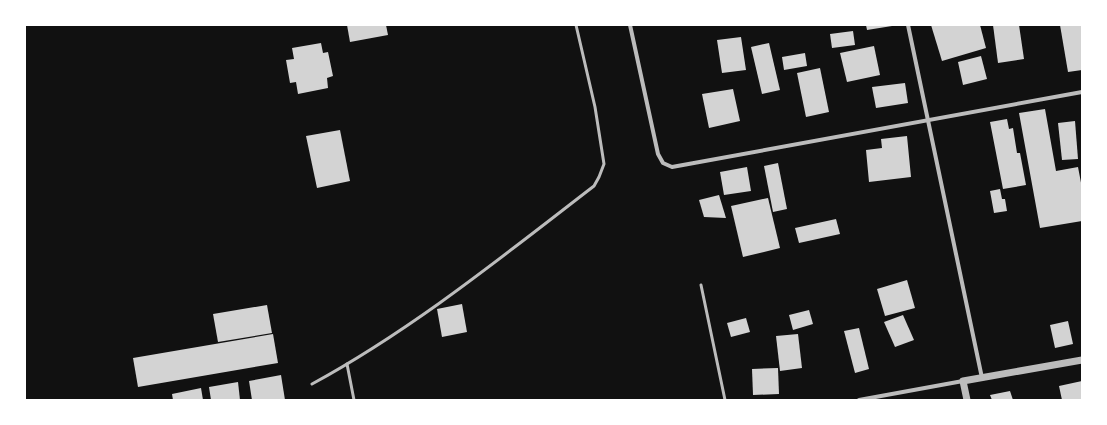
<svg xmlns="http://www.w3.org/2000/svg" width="1107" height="425" font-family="'Fira Sans',sans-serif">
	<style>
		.building { fill: #d3d3d3 }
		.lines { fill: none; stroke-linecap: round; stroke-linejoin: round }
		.service { stroke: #bcbcbc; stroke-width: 3 }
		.minor { stroke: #bcbcbc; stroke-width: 4 }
		.tertiary { stroke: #bcbcbc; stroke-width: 7 }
	</style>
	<rect width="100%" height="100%" fill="#111"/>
	<g class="building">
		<polygon points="347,25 386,25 388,35 350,42"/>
		<polygon points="866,25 892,25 892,26 867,30"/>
		<polygon points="931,25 980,25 986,48 942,61"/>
		<polygon points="993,25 1019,25 1024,59 998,63"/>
		<polygon points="1060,25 1082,25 1082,70 1068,72"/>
		<polygon points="853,31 855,45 832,48 830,34"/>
		<polygon points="741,37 746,70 722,73 717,40"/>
		<polygon points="321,43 323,53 328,52 333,76 327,78 328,88 298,94 296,82 290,83 286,60 294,59 292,48"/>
		<polygon points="769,43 780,90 762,94 751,47"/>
		<polygon points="874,46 880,75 847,82 840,53"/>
		<polygon points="805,53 807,66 784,70 782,57"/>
		<polygon points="981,56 987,79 963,85 958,62"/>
		<polygon points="820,68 829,112 806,117 797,73"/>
		<polygon points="905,83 908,103 876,108 872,87"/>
		<polygon points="733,89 740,121 709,128 702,94"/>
		<polygon points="1045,109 1056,171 1078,167 1082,188 1082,221 1040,228 1019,113"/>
		<polygon points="1007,119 1009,129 1013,128 1017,153 1020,153 1026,185 1003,189 990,122"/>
		<polygon points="1075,121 1078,159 1062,160 1058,123"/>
		<polygon points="340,130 350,181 317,188 306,136"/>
		<polygon points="907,136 911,177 869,182 866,150 882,148 881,139"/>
		<polygon points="778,163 787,209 773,212 764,166"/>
		<polygon points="747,167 751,191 724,195 720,172"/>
		<polygon points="1000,189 1002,199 1005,199 1007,211 994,213 990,191"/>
		<polygon points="719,195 726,218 704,217 699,200"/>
		<polygon points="768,198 780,248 743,257 731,206"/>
		<polygon points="836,219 840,234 799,243 795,228"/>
		<polygon points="907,280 915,308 885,316 877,289"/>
		<polygon points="462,304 467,332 442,337 437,309"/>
		<polygon points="267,305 272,333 218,342 213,314"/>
		<polygon points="809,310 813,324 793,330 789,315"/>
		<polygon points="903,315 914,340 895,347 884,322"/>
		<polygon points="746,318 750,332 731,337 727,323"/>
		<polygon points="1068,321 1073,344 1055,348 1050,325"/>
		<polygon points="859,328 869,369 855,373 844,331"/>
		<polygon points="273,334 278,363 138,387 133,358"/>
		<polygon points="798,334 802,368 780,371 776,336"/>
		<polygon points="778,368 779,394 753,395 752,369"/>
		<polygon points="281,375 285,400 252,400 249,381"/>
		<polygon points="1082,381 1082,400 1062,400 1059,386"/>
		<polygon points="238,382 240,400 211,400 209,387"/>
		<polygon points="201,388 203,400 173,400 172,394"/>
		<polygon points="1010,391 1013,400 992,400 990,395"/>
	</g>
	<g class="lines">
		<g class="service">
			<polyline points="701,285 725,400"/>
			<polyline points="347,364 354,400"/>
			<path d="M312,384C413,329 503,256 594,186L599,177L604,164L595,107L576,25"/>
		</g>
		<g class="minor">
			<polyline points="630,25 658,154 663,163 672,167 1082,92"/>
			<polyline points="908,25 982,378"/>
			<polyline points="859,400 963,381"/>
		</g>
		<polyline class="tertiary" points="967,400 963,381 1082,360"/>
	</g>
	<rect width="1107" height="425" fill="none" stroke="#ffffff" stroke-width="52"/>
</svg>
